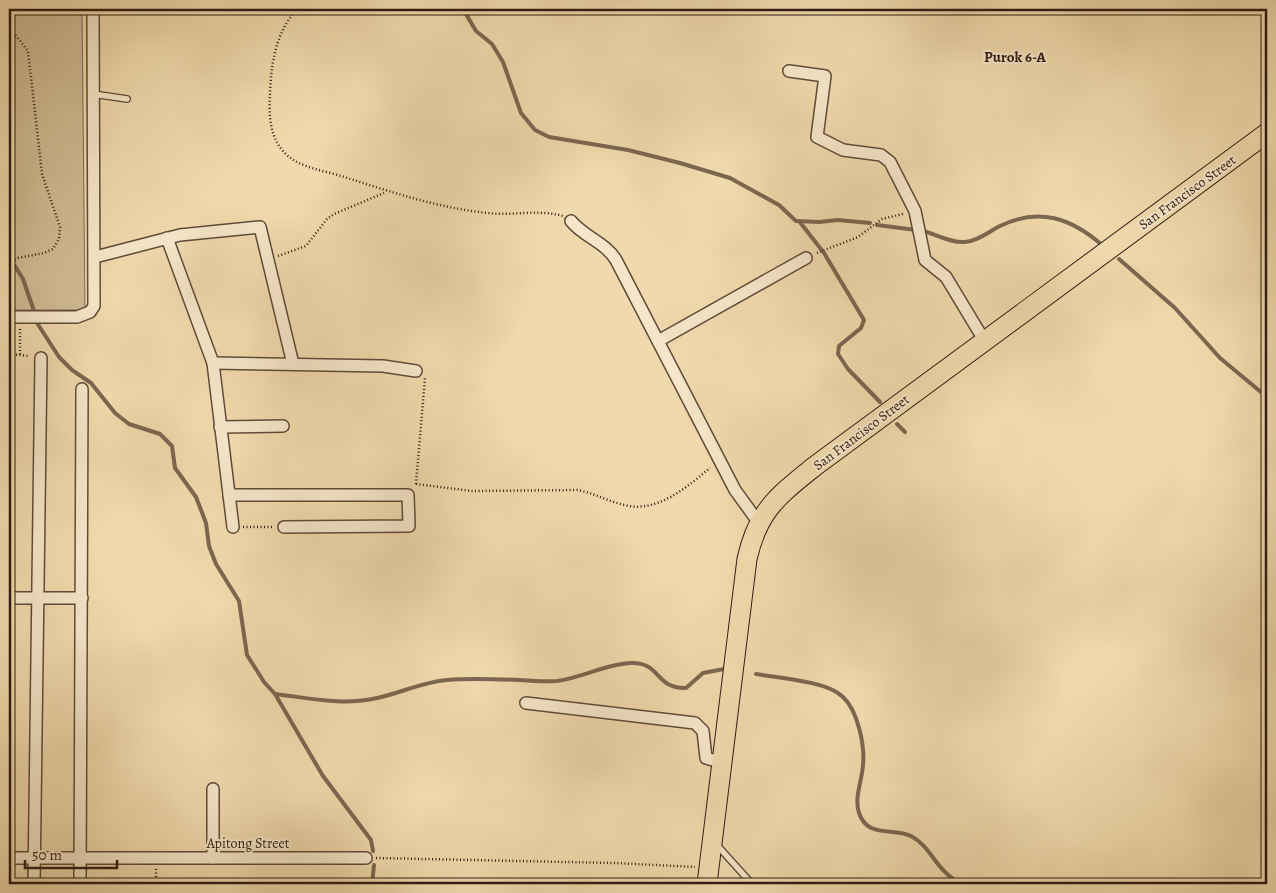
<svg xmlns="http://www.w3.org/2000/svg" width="1276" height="893" font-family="Alegreya,serif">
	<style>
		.green { fill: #cfb992; stroke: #7f6a52 }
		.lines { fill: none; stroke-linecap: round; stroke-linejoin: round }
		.stream { stroke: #7b6750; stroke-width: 4 }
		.service-casing { stroke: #5f4b39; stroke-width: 8 }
		.minor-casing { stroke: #5f4b39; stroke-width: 14 }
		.primary-casing { stroke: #2f1c13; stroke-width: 21 }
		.path { stroke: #2f1c13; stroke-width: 2.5; stroke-dasharray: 1 2.5; stroke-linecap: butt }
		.service { stroke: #f5e6c9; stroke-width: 5.5 }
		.minor { stroke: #f5e6c9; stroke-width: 11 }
		.primary { stroke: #f0d9ac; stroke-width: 19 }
		.labels { text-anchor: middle; stroke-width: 4; stroke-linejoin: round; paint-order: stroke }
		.street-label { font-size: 14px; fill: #2f1c13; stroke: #f5e6c9 }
		.neighbourhood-label { font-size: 15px; font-weight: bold; fill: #2f1c13; stroke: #f5e6c9 }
	</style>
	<rect width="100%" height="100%" fill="#f0d9ac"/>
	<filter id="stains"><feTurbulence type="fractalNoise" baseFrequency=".004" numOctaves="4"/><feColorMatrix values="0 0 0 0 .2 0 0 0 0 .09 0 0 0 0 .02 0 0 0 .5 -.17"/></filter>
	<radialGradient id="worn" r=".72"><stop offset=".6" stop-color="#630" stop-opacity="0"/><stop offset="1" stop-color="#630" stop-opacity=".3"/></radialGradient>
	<polygon class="green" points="9,9 82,9 85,310 9,310"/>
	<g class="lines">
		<g class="stream">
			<polyline points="463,9 476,31 492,44 503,62 521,113 535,130 549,137 628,150 680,163 730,178 779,205 796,221 819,222 838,220 870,223"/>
			<polyline points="799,221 824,253 864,320 861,328 839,346 838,354 848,369 880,402"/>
			<polyline points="877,225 916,230"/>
			<path d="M924,231C937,235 951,243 965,242C978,241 988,232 1000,226C1039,207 1071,218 1102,245"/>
			<polyline points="9,255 10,256"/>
			<polyline points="1119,259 1175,308 1220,358 1267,397"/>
			<polyline points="15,266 23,279 34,311"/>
			<polyline points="37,323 59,357 72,370 91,383 115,413 129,424 160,434 172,446 175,468 196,497 206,523 209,546 216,564 239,601 247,655 264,682 275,694 323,776 371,840 373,851"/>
			<polyline points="897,424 905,432"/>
			<path d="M756,674C779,678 827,681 843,697C858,711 865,746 863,765C862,781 854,797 859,813C868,839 893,827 911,836C932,847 935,871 962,884"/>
			<path d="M275,694C310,698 343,706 377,698C401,693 422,682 447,680C471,678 495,679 519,680C532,681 545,682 557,681C584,677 606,664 631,663C661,662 655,689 686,688L703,673L724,669"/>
			<polyline points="372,884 374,865"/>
		</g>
		<g class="service-casing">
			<g id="service">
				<polyline points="93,94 127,99"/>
				<polyline points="716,844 752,884"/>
			</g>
		</g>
		<g class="minor-casing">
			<g id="minor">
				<polyline points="789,71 825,76 817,137 843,150 881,155 890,162 915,211 925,260 946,277 984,340"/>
				<path d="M571,221C584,237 605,242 616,260L735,490L759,523"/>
				<polyline points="167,238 213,363 233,527"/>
				<polyline points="95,257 180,235 260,227 293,364"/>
				<polyline points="9,317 77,317 90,312 94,306 93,9"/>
				<polyline points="658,341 806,258"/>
				<polyline points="213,363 383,366 416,371"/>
				<polyline points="220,427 283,426"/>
				<polyline points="229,495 408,495 409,526 284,527"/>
				<polyline points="9,598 82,598"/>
				<polyline points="526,703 695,723 703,731 706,758 723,763"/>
				<polyline points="9,858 366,858"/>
				<polyline points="213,858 213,789"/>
				<polyline points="34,884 41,358"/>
				<polyline points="80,884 82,389"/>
			</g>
		</g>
		<g class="primary-casing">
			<path id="primary" d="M707,884L747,559C758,510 778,496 815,466L1267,133"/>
		</g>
		<g class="path">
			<path d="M297,9C276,32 271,63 270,94C269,113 269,135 283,151C296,167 322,170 341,176C389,191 437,208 488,213C513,216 538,209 563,216"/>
			<polyline points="9,27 28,51 42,174 60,227 59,239 53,249 44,253 18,258 9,263"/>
			<polyline points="817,253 858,237 882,219 903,214"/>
			<polyline points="278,256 306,246 327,219 334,214 384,193"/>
			<polyline points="20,329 20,355"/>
			<polyline points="9,354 30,356"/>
			<path d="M416,484L472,491L577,490C595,493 611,503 629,506C660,511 688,486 710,468"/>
			<polyline points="416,484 425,378"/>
			<polyline points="243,527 273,527"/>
			<polyline points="376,858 615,863 695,867"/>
			<polyline points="156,869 156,884"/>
		</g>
		<use href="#service" class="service"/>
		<use href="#minor" class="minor"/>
		<use href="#primary" class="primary"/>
	</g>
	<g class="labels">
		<g class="street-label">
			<text transform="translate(1187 192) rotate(-36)" y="5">San Francisco Street</text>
			<text transform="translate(861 432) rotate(-37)" y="5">San Francisco Street</text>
			<text x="248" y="848">Apitong Street</text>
		</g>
		<g class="neighbourhood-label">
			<text x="1015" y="62">Purok 6-A</text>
		</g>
	</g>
	<rect width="1276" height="893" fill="none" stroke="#f0d9ac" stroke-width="30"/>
	<rect x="10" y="10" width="1256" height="873" fill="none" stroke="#2f1c13" stroke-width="2.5"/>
	<rect x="15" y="15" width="1246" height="863" fill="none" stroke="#2f1c13"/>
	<path d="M25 860v8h92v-8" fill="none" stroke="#2f1c13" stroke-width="2.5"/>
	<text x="32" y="860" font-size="15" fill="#2f1c13" stroke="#f5e6c9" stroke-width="4" paint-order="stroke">50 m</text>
	<rect width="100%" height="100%" filter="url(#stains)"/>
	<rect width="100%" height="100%" fill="url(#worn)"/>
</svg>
